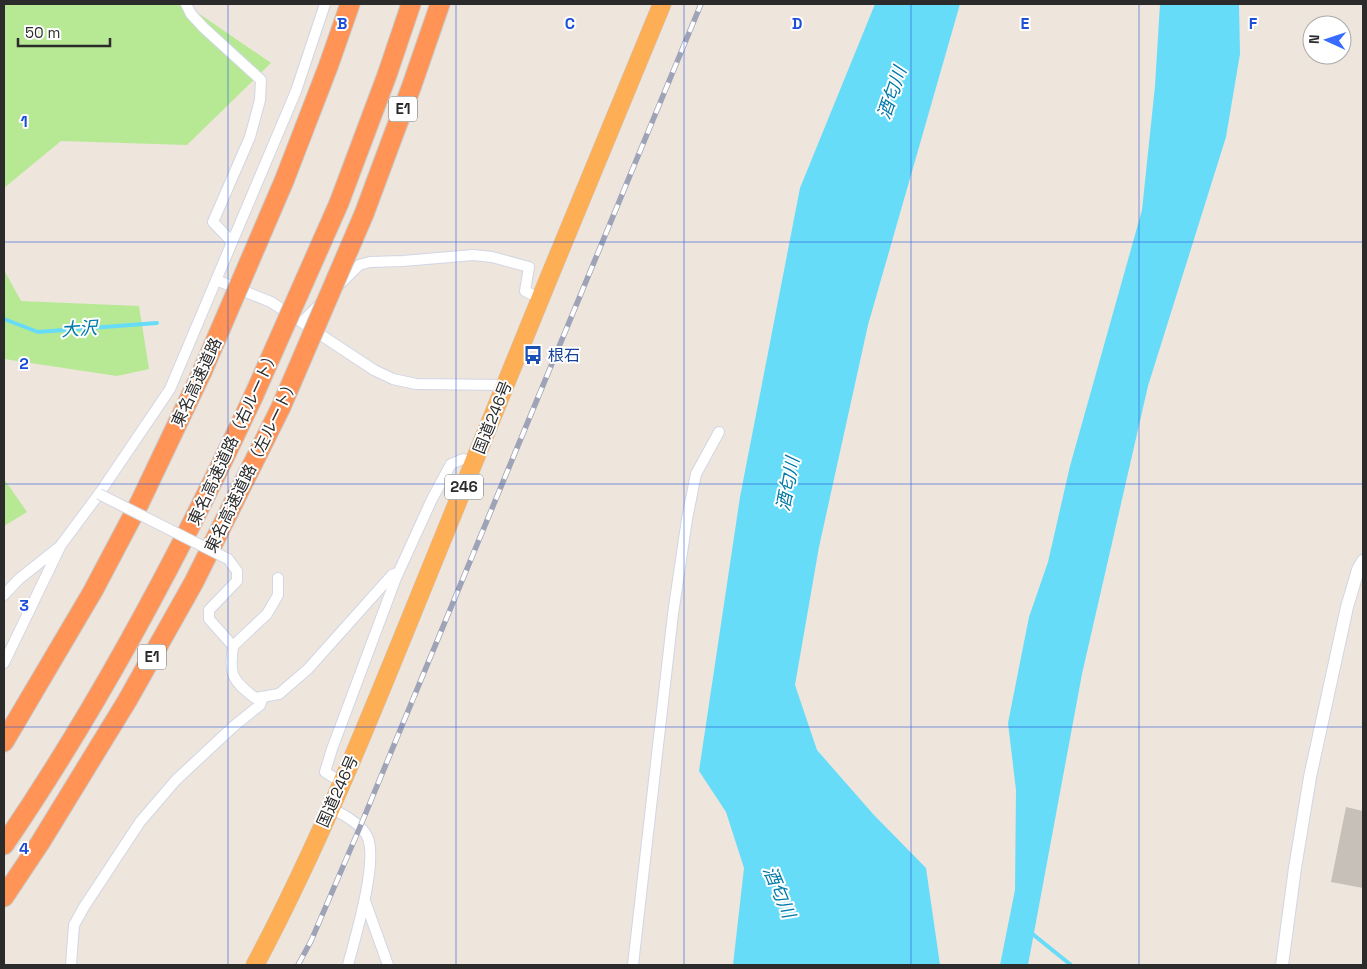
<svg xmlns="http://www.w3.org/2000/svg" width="1367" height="969" font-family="'Space Grotesk','Noto Sans JP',sans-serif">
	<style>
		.green { fill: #b7e994 }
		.water { fill: #67dcf8 }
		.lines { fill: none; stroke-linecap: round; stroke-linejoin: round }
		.stream { stroke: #67dcf8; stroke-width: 4 }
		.building { fill: #c6c0b8 }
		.minor-casing { stroke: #d1d6e5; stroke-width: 12 }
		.tertiary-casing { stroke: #d1d6e5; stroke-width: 14 }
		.trunk-casing { stroke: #c8c8c8; stroke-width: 19 }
		.motorway-casing { stroke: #c8c8c8; stroke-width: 21 }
		.minor { stroke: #fff; stroke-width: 10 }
		.tertiary { stroke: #fff; stroke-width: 12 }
		.trunk { stroke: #feae54; stroke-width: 18 }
		.motorway { stroke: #ff9456; stroke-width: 19 }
		.rail-casing { stroke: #9ea3b7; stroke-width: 5.5 }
		.rail { stroke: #fff; stroke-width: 4; stroke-dasharray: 11; stroke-linecap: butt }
		.minor-bridge-casing { stroke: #d1d6e5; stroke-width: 12; stroke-linecap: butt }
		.motorway-bridge-casing { stroke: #c8c8c8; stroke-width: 21; stroke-linecap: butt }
		.minor-bridge { stroke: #fff; stroke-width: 10 }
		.motorway-bridge { stroke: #ff9456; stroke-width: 19 }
		.grid { fill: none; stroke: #1d4ed8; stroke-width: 1; stroke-opacity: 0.55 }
		.labels { text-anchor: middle; stroke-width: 4; stroke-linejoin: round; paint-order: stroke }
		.shield { fill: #fff; stroke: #6b6b6b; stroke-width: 1 }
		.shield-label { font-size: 15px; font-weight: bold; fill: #2b2b2b }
		.transit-label { font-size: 16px; fill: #164399; stroke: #fff; text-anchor: start }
		.street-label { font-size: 16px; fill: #2b2b2b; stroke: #fff }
		.water-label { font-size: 18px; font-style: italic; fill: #027aa8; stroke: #fff }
		.grid-label { font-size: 16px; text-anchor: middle; font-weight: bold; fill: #1d4ed8; stroke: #fff; stroke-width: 4; stroke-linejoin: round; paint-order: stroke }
	</style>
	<rect width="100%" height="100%" fill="#eee5dc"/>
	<g class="green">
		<polygon points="4,4 185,4 271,63 187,145 61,141 4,188"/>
		<polygon points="4,270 21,301 139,306 149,369 117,376 4,359"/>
		<polygon points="4,479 27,512 4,526"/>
	</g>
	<g class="water">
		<polygon points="875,4 960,4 868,325 819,547 795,685 817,750 873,814 926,868 940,965 733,965 744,868 726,812 699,771 740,497 800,188"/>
		<polygon points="1160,4 1239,4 1240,54 1226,137 1148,386 1082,674 1028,965 1000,965 1015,890 1016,790 1008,723 1029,617 1048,562 1070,466 1142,210 1155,86"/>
	</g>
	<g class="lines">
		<g class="stream">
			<polyline points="4,319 38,332 157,323"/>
			<polyline points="1030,932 1071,965"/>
		</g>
	</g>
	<polygon class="building" points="1346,807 1363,811 1363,888 1331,882"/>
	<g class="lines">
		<g class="minor-casing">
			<g id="minor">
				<polyline points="186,4 191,14 204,28 261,80 260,100 250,137 213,222 232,242"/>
				<polyline points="216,280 271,302 374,370 393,379 416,384 505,385"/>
				<polyline points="338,286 359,265 370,262 403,261 473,255 492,257 529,267 525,291 539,298"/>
				<polyline points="302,322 321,303"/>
				<polyline points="228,559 237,571 237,581 209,610 209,619 233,646"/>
				<path d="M278,578V595L267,614L233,646C229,675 232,680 255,698L279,694L308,669L392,575L397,573"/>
				<polyline points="4,595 19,579 58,548"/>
				<polyline points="4,663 61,545 99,494 170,389 296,91 325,4"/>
				<polyline points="341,782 325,772 332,749 396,578 432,499 451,464 463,459 474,462"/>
				<path d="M330,808C343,814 360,823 367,836C379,860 355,938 348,965"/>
				<polyline points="365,901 388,965"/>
				<polyline points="71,965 74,925 84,907 140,822 176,780 234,726 260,705 263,697"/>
				<polyline points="633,965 673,614 687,519 696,474 719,432"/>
			</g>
		</g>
		<g class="tertiary-casing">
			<polyline id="tertiary" points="1282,965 1295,868 1310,777 1347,607 1358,570 1363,561"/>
		</g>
		<g class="trunk-casing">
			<path id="trunk" d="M255,965C328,828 384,682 443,538C515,360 588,181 662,4"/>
		</g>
		<g class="motorway-casing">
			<g id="motorway">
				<polyline points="284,181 328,67 350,4"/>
				<polyline points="339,203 387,75 411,4"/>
				<polyline points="364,214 412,85 440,4"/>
				<polyline points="4,742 93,591 140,502 202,372"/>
				<path d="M4,845C101,703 181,552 254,395"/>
				<polyline points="4,897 40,843 127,701 194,582 281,407"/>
			</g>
		</g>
		<use href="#minor" class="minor"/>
		<use href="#tertiary" class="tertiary"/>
		<use href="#trunk" class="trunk"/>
		<use href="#motorway" class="motorway"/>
		<g class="rail-casing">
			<polyline id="rail" points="298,965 311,941 360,827 701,4"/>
		</g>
		<use href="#rail" class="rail"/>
		<g class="minor-bridge-casing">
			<polyline id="minor-bridge" points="99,494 228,559"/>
		</g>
		<g class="motorway-bridge-casing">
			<g id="motorway-bridge">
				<polyline points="202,372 284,181"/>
				<polyline points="254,395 339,203"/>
				<polyline points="281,407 364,214"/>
			</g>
		</g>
		<use href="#minor-bridge" class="minor-bridge"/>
		<use href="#motorway-bridge" class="motorway-bridge"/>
	</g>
	<path class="grid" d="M228,4V965M456,4V965M684,4V965M911,4V965M1139,4V965M4,242H1363M4,484H1363M4,727H1363"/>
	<defs>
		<g id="bus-bare" transform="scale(1.5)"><path d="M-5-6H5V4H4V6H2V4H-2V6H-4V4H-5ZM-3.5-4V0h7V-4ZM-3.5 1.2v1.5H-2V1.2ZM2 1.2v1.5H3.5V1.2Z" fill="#1a4fb4" stroke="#fff" stroke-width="2.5" paint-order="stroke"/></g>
	</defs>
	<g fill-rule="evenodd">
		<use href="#bus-bare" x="533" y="355"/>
	</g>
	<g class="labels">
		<g class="shield">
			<rect x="389" y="96.5" width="28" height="25" rx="4"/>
			<rect x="445" y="474.5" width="38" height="25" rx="4"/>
			<rect x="138" y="644.5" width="28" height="25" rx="4"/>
		</g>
		<g class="shield-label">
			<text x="403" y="114">E1</text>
			<text x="464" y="492">246</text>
			<text x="152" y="662">E1</text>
		</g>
		<g class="transit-label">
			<text x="548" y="361">根石</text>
		</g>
		<g class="street-label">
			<text transform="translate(196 382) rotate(-65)" y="6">東名高速道路</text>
			<text transform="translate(492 417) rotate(-68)" y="6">国道246号</text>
			<text transform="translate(233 437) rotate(-65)" y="6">東名高速道路（右ルート）</text>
			<text transform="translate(251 465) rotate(-64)" y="6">東名高速道路（左ルート）</text>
			<text transform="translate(337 791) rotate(-66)" y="6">国道246号</text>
		</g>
		<g class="water-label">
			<text transform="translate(892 93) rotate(-71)" y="6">酒匂川</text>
			<text transform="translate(79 329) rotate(-4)" y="6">大沢</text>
			<text transform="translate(788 484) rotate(-79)" y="6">酒匂川</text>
			<text transform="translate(779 892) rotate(67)" y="6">酒匂川</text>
		</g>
	</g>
	<g class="grid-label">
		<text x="342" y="29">B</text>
		<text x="570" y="29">C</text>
		<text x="797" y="29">D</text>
		<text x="1025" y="29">E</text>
		<text x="1253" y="29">F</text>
		<text x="24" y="127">1</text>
		<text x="24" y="369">2</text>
		<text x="24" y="611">3</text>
		<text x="24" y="854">4</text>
	</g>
	<rect width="1367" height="969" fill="none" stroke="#2b2b2b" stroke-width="10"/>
	<g transform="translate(1327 40) rotate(273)"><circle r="24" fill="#ffffff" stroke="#aaaaaa"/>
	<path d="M0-4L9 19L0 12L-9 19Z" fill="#386bff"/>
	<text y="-8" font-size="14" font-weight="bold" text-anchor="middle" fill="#2b2b2b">N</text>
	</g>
	<path d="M18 38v8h92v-8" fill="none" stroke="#2b2b2b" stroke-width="2.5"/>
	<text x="25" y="38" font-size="15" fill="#2b2b2b" stroke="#ffffff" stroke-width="4" paint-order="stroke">50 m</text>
</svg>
